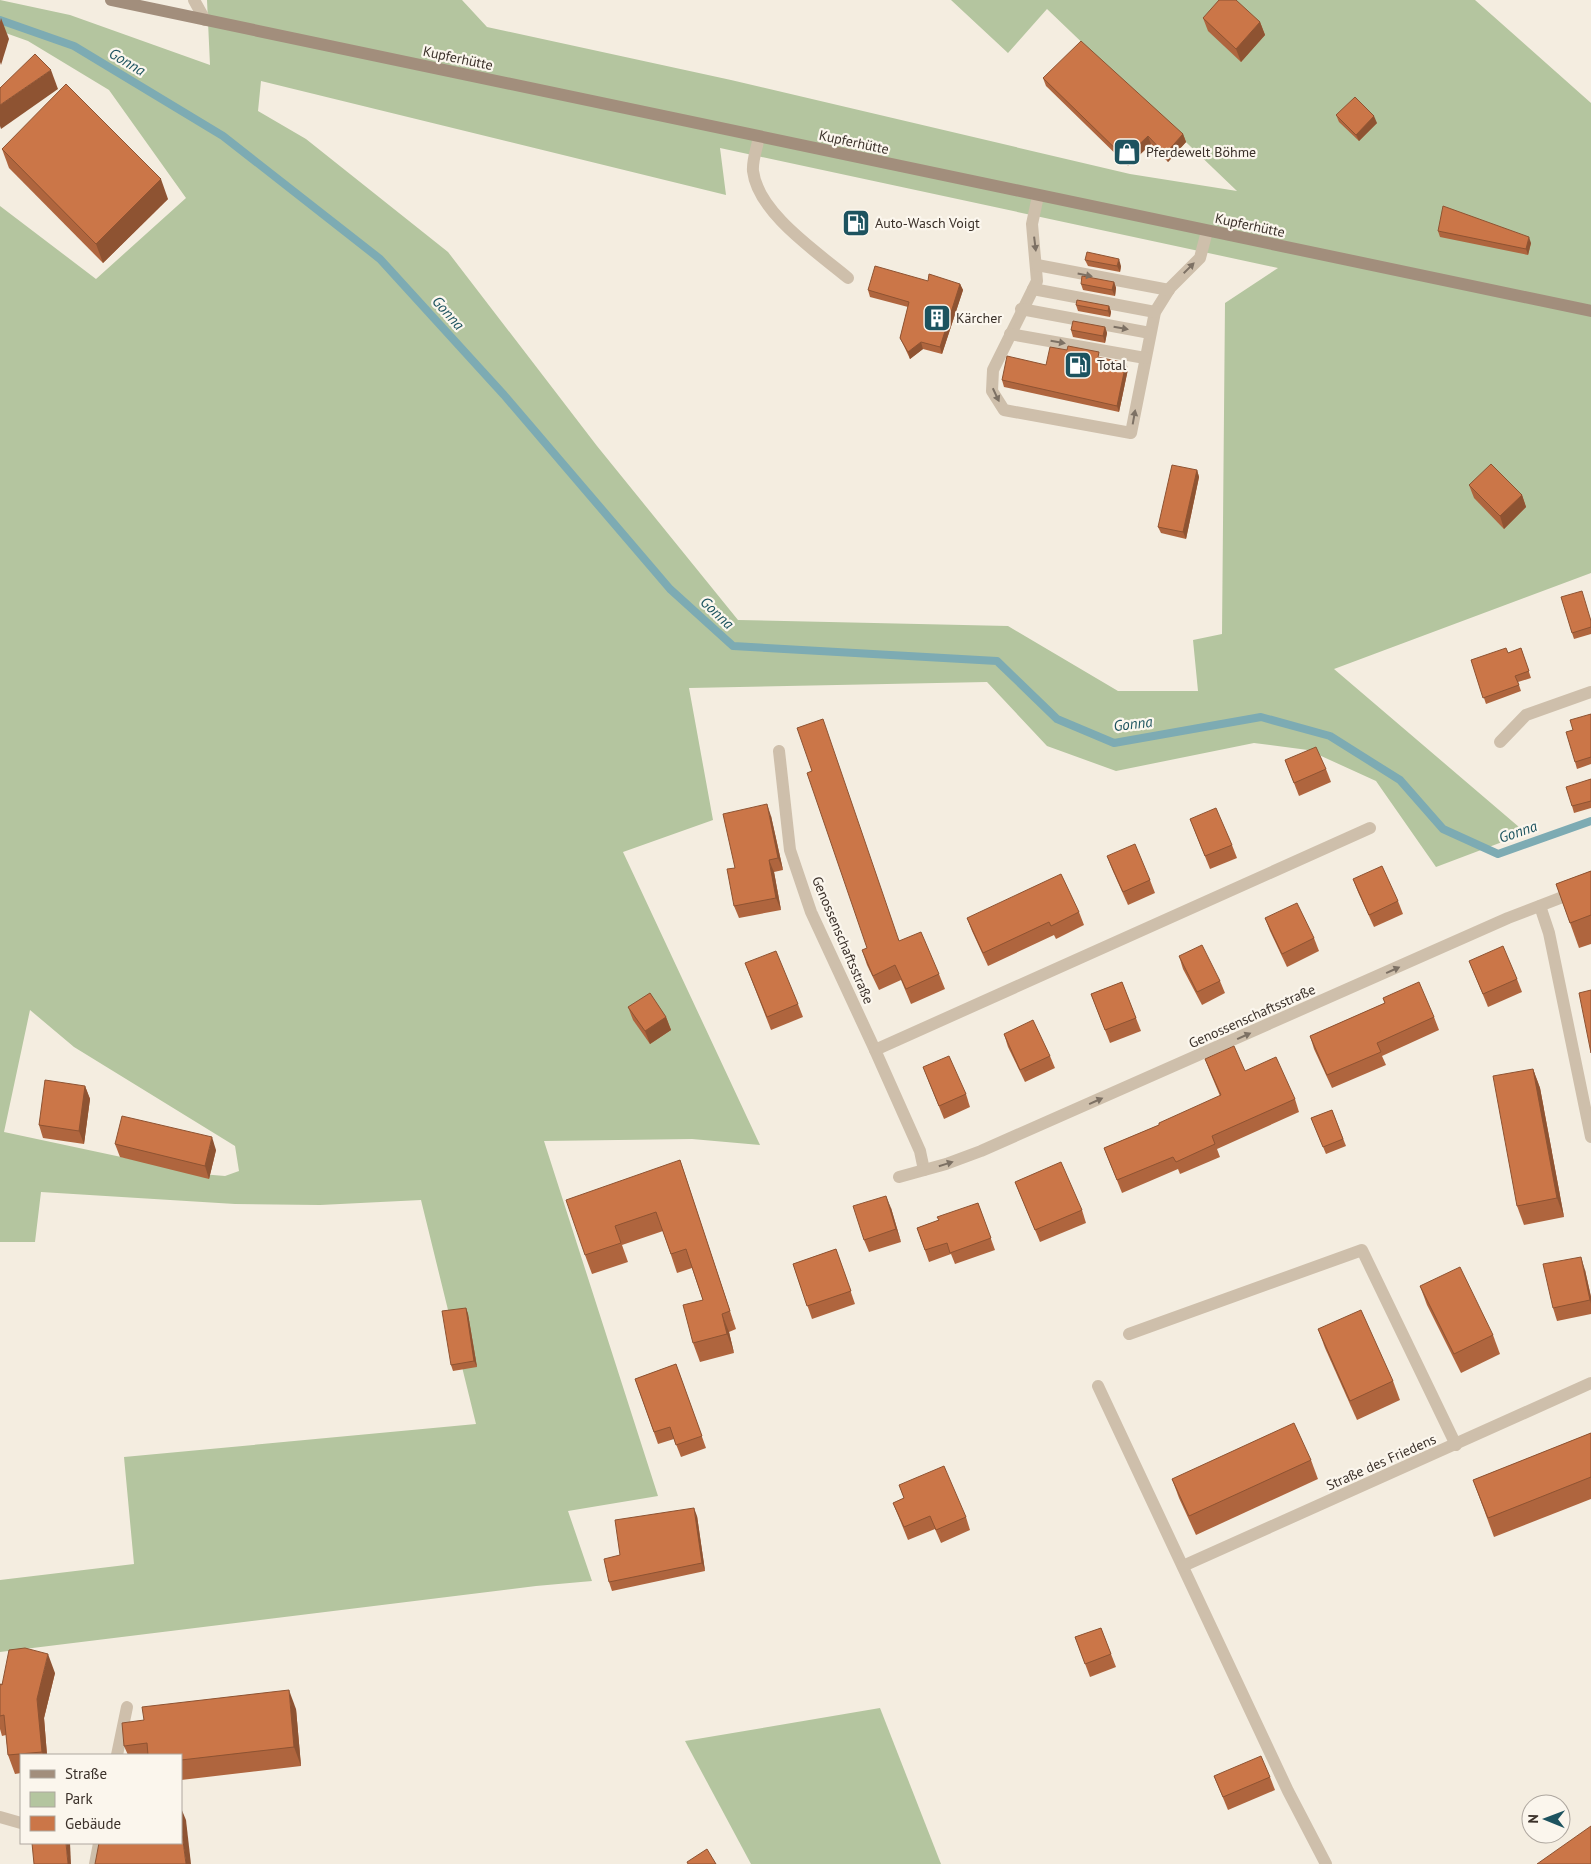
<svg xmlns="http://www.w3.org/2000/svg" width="1591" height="1864" font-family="'PT Sans',sans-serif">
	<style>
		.green { fill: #b4c59f; fill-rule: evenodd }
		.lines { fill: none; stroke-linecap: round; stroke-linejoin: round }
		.stream { stroke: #7dabb3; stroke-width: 8 }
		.lane { stroke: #cebfab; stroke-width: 12 }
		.street { stroke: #cebfab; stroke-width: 12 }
		.secondary { stroke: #a28e7c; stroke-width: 12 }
		.wall { fill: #af653e }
		.shaded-wall { fill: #8e5332 }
		.building { fill: #cb7648; stroke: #8e5332 }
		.oneway { fill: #7d7164 }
		.labels { text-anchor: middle; stroke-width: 4.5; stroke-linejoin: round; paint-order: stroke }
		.street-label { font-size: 14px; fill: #3b312a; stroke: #fbf6ed }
		.poi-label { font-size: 14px; fill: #3b312a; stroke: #fbf6ed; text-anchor: start }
		.water-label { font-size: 15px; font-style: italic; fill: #1d535f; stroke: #fbf6ed }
	</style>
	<rect width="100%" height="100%" fill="#f4ede0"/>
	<g class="green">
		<path d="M0,0L70,15L210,65L207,0H462L487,27L731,80L1130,174L1237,191L1047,9L1008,53L951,0H1475L1591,103V573L1334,669L1526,833L1436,867L1376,781L1308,750L1254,743L1116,771L1047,746L987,682L689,688L713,820L623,852L760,1145L692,1139L544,1141L658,1496L568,1511L592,1581L536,1586L0,1652V1580L134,1564L124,1457L476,1424L421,1200L320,1205L235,1204L41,1192L35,1242H0V206L96,279L186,198L109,90L28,41L0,31ZM261,81L726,195L720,148L1278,268L1225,303L1222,634L1193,640L1198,691H1118L1008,626L738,620L597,446L448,252L306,139L258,111ZM30,1010L74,1047L235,1146L239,1171L225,1176L201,1174L4,1132Z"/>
		<polygon points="880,1708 941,1864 751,1864 685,1741"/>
	</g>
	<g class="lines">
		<polyline class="stream" points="0,20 74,46 223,136 380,259 504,395 670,589 733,646 997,661 1057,719 1114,743 1261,717 1330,736 1400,780 1443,829 1498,854 1591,821"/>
		<g class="lane">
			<path d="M759,137C757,148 752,160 753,171C758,213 817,252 848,278"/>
			<polyline points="1038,196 1032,224 1037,281 993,370 992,391 1004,410 1131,433 1155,312 1170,288 1200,258 1207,231"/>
			<polyline points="1037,265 1169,290"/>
			<polyline points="1033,289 1155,312"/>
			<polyline points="1021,309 1150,333"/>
			<polyline points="1010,334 1145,358"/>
			<polyline points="1129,1334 1362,1250 1456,1445"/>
			<polyline points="117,1755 127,1707"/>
			<polyline points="0,1817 21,1823"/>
			<polyline points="95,1864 99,1843"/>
		</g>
		<g class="street">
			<polyline points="194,0 205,20"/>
			<polyline points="1500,742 1526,715 1591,692"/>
			<polyline points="779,751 790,850 811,912 875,1050"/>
			<polyline points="1540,906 1549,933 1591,1137"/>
			<polyline points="924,1170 920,1151 875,1050 1370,828"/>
			<polyline points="899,1177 946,1164 981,1151 1508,918 1591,886"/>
			<polyline points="1098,1386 1288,1791 1326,1864"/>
			<polyline points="1183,1566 1591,1383"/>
		</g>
		<polyline class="secondary" points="111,0 1591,311"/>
	</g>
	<g class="wall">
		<polygon points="1203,18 1260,22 1265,35 1241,62 1208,31"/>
		<polygon points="1043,78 1183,134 1186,142 1168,162 1151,144 1128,166 1046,86"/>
		<polygon points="1336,115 1377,123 1359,141 1339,122"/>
		<polygon points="2,149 168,199 103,263 9,168"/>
		<polygon points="1438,231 1531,243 1528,255 1440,237"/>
		<polygon points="1085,260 1121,266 1120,272 1088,266"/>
		<polygon points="928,281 960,284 963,290 942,354 923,349 910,359 903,344 900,338 908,307 870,297 868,290"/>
		<polygon points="1114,282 1116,288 1115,296 1083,290 1081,284"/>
		<polygon points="1076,305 1109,306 1111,312 1110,317 1078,311"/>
		<polygon points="1105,327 1107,333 1105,343 1073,337 1071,330"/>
		<polygon points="1046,365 1128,369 1119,412 1004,387 1002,380"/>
		<polygon points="1197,470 1199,477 1186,539 1161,533 1158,527"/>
		<polygon points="1469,485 1522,495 1526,507 1504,529 1474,498"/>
		<polygon points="1591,620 1591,634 1574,639 1572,633"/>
		<polygon points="1521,648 1531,678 1518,682 1521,691 1486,704 1471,660 1508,653"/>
		<polygon points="1591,714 1591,764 1577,769 1575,762 1573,730"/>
		<polygon points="1285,760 1326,769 1331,782 1299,796"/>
		<polygon points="1591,779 1591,808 1574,813 1572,806"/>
		<polygon points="771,816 783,870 774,872 781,910 739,918 734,906 735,868"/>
		<polygon points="1190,819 1232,845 1237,858 1210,869"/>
		<polygon points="1107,856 1150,880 1155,893 1128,905 1112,869"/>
		<polygon points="1591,871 1591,944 1579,948 1556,884"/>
		<polygon points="1353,879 1398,901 1403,914 1374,927 1358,892"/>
		<polygon points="1079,912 1084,925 1056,939 1054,935 988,966 972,931 967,918"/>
		<polygon points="1265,918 1314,938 1319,951 1287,967 1270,931"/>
		<polygon points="899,941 939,974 945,989 911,1004 901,980 879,990 867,965 862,950"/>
		<polygon points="1179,956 1220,981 1225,993 1202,1005 1183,969"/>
		<polygon points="1469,961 1517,979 1522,992 1488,1007"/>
		<polygon points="745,963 798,1004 803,1017 771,1030"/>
		<polygon points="1122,982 1141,1031 1110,1043 1091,994"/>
		<polygon points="1383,998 1434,1017 1439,1030 1382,1056 1386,1065 1332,1088 1314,1049 1310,1036 1385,1003"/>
		<polygon points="628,1007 666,1017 671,1030 650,1044 633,1020"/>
		<polygon points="1004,1034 1050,1056 1055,1068 1025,1082 1008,1047"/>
		<polygon points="1205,1059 1245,1071 1295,1099 1299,1112 1217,1149 1220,1157 1180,1174 1178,1169 1122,1193 1104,1148 1159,1125 1220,1096 1210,1072"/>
		<polygon points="923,1067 966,1094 970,1107 944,1119"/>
		<polygon points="1533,1069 1540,1088 1564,1217 1524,1225 1517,1206"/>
		<polygon points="85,1086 90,1099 84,1144 43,1138 39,1125"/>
		<polygon points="1332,1110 1346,1146 1326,1154 1311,1118"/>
		<polygon points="115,1144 216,1150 209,1179 120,1157"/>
		<polygon points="680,1160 736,1329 729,1332 734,1353 700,1362 693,1343 703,1300 692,1268 677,1273 663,1231 622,1245 628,1262 592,1274 585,1255"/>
		<polygon points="1015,1182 1082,1210 1086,1223 1040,1242"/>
		<polygon points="978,1203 995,1250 955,1264 951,1254 929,1262 917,1228 939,1220"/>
		<polygon points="891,1208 901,1242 869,1252 864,1240"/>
		<polygon points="836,1249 855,1304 812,1319 793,1264"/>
		<polygon points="1585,1270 1591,1297 1591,1314 1557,1321 1553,1308"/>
		<polygon points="1420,1286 1493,1335 1500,1354 1461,1373 1427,1305"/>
		<polygon points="466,1308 468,1314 477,1367 453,1371 451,1365"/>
		<polygon points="1318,1329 1393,1381 1400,1400 1357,1420 1325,1348"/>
		<polygon points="676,1364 706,1448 681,1457 674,1439 658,1444 635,1379"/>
		<polygon points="1591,1433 1591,1499 1494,1537 1473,1480"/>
		<polygon points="1311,1460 1318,1479 1196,1535 1179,1498 1172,1479"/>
		<polygon points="899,1485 966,1517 970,1530 941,1543 935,1529 908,1540 893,1503 904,1498"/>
		<polygon points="697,1516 705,1571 612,1591 609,1582 620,1555"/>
		<polygon points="1101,1628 1116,1667 1090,1677 1075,1637"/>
		<polygon points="55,1673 44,1718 47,1755 21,1755 21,1773 15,1774 8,1755 6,1735 2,1736 0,1729 0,1684"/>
		<polygon points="296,1709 301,1766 181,1780 181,1755 128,1755 124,1746"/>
		<polygon points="1214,1776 1270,1777 1275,1790 1228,1810"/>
	</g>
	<g class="shaded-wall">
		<polygon points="1,18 9,39 1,65 0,62 0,22"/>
		<polygon points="1260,22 1265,35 1241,62 1236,49"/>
		<polygon points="51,70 58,89 1,129 0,126 0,105"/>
		<polygon points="1374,116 1377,123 1359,141 1356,135"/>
		<polygon points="1183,134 1186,142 1168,162 1165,154"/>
		<polygon points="1148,136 1151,144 1128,166 1125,158"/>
		<polygon points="161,179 168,199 103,263 96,244"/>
		<polygon points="1529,237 1531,243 1528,255 1526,249"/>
		<polygon points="1119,259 1121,266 1120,272 1117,266"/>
		<polygon points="1114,282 1116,288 1115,296 1112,290"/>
		<polygon points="960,284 963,290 942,354 940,347"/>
		<polygon points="1109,306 1111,312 1110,317 1108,311"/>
		<polygon points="1105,327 1107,333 1105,343 1103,336"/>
		<polygon points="921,342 923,349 910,359 908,352"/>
		<polygon points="1126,363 1128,369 1119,412 1117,406"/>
		<polygon points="1197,470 1199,477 1186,539 1183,532"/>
		<polygon points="1522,495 1526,507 1504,529 1500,516"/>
		<polygon points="767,804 771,816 783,870 778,858"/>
		<polygon points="769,860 774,872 781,910 776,898"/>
		<polygon points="666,1017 671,1030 650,1044 645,1031"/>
		<polygon points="1533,1069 1540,1088 1564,1217 1557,1198"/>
		<polygon points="85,1086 90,1099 84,1144 79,1131"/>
		<polygon points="212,1137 216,1150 209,1179 205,1166"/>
		<polygon points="680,1160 686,1179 736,1329 730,1311"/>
		<polygon points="886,1196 891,1208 901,1242 896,1229"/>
		<polygon points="1581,1257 1585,1270 1591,1297 1591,1304"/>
		<polygon points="466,1308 468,1314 477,1367 474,1361"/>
		<polygon points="722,1314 729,1332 734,1353 727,1334"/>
		<polygon points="694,1508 697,1516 705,1571 702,1563"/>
		<polygon points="48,1654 55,1673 44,1718 47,1755 43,1755 42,1752 37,1699"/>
		<polygon points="289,1690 296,1709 301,1766 294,1747"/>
		<polygon points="181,1808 186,1820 191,1864 186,1864 181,1825"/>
		<polygon points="66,1843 70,1843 71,1864 68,1864"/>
	</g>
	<g class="building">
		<polygon points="1219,0 1236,0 1260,22 1236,49 1203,18"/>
		<polygon points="1081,41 1183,134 1165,154 1148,136 1125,158 1043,78"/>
		<polygon points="35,54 51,70 0,105 0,88"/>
		<polygon points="66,84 161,179 96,244 2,149"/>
		<polygon points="1355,97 1374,116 1356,135 1336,115"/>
		<polygon points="1443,206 1529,237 1526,249 1438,231"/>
		<polygon points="1087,252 1119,259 1117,266 1085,260"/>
		<polygon points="875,266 928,281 929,274 960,284 940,347 921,342 908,352 900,338 909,302 868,290"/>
		<polygon points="1082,276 1114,282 1112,290 1081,284"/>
		<polygon points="1077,300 1109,306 1108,311 1076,305"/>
		<polygon points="1073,321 1105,327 1103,336 1071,330"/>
		<polygon points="1068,346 1099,352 1098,357 1126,363 1117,406 1002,380 1007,356 1046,365 1050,347 1067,350"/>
		<polygon points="1491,464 1522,495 1500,516 1469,485"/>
		<polygon points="1172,465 1197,470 1183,532 1158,527"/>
		<polygon points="1582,591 1591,621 1591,627 1572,633 1561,597"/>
		<polygon points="1506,648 1508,653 1521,648 1529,671 1515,676 1519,685 1483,698 1471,660"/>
		<polygon points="1591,714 1591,757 1575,762 1566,732 1573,730 1570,720"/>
		<polygon points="823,719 899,941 921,932 939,974 906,989 895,965 873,976 862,950 867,948 807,773 812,771 797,728"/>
		<polygon points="1316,747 1326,769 1294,783 1285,760"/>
		<polygon points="1591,779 1591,801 1572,806 1566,787"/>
		<polygon points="767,804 778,858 769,860 776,898 734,906 727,869 735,868 723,814"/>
		<polygon points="1216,808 1232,845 1205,856 1190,819"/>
		<polygon points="1135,844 1150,880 1123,892 1107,856"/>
		<polygon points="1382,866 1398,901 1369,915 1353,879"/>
		<polygon points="1591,871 1591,915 1570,923 1556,884"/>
		<polygon points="1061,874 1079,912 1051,926 1049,922 983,953 967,918"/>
		<polygon points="1297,903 1314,938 1282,954 1265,918"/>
		<polygon points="1202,945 1220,981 1197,992 1179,956"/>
		<polygon points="1503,946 1517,979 1483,994 1469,961"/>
		<polygon points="776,951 798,1004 767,1017 745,963"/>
		<polygon points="1122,982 1136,1018 1105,1030 1091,994"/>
		<polygon points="1419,982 1434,1017 1377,1043 1381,1052 1327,1075 1310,1036 1385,1003 1383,998"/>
		<polygon points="1591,990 1591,1053 1579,993"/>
		<polygon points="650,993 666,1017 645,1031 628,1007"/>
		<polygon points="1033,1020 1050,1056 1020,1070 1004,1034"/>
		<polygon points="1234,1046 1245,1071 1276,1057 1295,1099 1212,1136 1215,1144 1176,1162 1173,1157 1117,1180 1104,1148 1159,1125 1159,1123 1221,1095 1205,1059"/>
		<polygon points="949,1056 966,1094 939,1106 923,1067"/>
		<polygon points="1533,1069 1557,1198 1517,1206 1493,1076"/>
		<polygon points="45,1080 85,1086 79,1131 39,1125"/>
		<polygon points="1332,1110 1343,1139 1323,1147 1311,1118"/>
		<polygon points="122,1116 212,1137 205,1166 115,1144"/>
		<polygon points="680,1160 730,1311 722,1314 727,1334 693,1343 683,1305 703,1300 686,1249 671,1254 656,1212 615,1226 621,1243 585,1255 566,1200"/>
		<polygon points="1061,1162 1082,1210 1035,1230 1015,1182"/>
		<polygon points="886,1196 896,1229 864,1240 853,1206"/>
		<polygon points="978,1203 991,1238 950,1253 947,1243 925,1250 917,1228 939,1220 937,1217"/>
		<polygon points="836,1249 851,1291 807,1306 793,1264"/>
		<polygon points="1581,1257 1590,1300 1553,1308 1543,1264"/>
		<polygon points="1460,1267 1493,1335 1454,1354 1420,1286"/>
		<polygon points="466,1308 474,1361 451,1365 442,1311"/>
		<polygon points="1361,1310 1393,1381 1350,1401 1318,1329"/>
		<polygon points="676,1364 702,1436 676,1445 670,1427 654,1432 635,1379"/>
		<polygon points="1294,1423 1311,1460 1189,1516 1172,1479"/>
		<polygon points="1591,1433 1591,1477 1488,1518 1473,1480"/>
		<polygon points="944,1466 966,1517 936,1530 930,1516 904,1527 893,1503 904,1498 899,1485"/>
		<polygon points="694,1508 702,1563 609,1582 604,1559 620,1555 615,1520"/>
		<polygon points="1101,1628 1111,1654 1085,1664 1075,1637"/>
		<polygon points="25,1648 48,1654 37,1699 42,1752 8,1755 4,1715 0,1716 0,1684 2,1685 9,1650"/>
		<polygon points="289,1690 294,1747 181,1760 181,1755 148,1755 147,1743 124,1746 122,1723 144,1720 142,1707"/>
		<polygon points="1261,1756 1270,1777 1223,1797 1214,1776"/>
		<polygon points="181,1825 186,1864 95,1864 99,1843 181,1843"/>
		<polygon points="1591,1826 1591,1864 1537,1864"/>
		<polygon points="32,1843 66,1843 68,1864 34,1864"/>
		<polygon points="707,1849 716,1864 688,1864 687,1862"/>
	</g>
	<defs><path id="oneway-solid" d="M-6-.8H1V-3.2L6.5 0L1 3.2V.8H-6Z" transform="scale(1.25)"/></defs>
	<g class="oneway">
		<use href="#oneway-solid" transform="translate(1035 244) rotate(83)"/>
		<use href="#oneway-solid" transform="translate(1189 268) rotate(-45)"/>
		<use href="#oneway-solid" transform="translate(1085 275) rotate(11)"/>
		<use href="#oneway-solid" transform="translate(1121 328) rotate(10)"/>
		<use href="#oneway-solid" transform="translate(1058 342) rotate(10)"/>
		<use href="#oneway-solid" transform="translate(996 395) rotate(65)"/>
		<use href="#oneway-solid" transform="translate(1134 417) rotate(-80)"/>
		<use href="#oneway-solid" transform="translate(1393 970) rotate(-24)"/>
		<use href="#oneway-solid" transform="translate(1244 1036) rotate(-24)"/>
		<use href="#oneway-solid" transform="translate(1096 1101) rotate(-24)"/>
		<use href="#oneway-solid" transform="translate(946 1164) rotate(-17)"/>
	</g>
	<defs>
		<g id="shop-square" transform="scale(1.4375)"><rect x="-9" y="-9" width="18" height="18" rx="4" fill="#1d535f" stroke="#fbf6ed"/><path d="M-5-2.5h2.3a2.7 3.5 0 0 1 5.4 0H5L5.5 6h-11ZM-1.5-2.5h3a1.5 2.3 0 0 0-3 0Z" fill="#fff"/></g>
		<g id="fuel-square" transform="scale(1.4375)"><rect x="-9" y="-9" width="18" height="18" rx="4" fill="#1d535f" stroke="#fbf6ed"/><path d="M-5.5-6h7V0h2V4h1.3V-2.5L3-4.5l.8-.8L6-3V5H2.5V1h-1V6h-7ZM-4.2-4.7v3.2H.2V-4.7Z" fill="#fff"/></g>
		<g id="building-square" transform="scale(1.4375)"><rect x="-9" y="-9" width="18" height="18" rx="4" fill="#1d535f" stroke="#fbf6ed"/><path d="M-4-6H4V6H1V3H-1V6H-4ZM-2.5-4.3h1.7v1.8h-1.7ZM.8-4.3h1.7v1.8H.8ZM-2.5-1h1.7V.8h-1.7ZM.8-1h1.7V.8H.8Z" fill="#fff"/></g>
	</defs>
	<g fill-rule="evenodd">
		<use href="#shop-square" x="1127" y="152"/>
		<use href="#fuel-square" x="856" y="223"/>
		<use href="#building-square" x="937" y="318"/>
		<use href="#fuel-square" x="1078" y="365"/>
	</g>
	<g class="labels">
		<g class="street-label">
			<text transform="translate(458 58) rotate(12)" y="5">Kupferhütte</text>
			<text transform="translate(854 142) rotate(12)" y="5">Kupferhütte</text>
			<text transform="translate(1250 225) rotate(12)" y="5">Kupferhütte</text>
			<text transform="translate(843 940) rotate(67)" y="5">Genossenschaftsstraße</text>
			<text transform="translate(1252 1016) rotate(-24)" y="5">Genossenschaftsstraße</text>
			<text transform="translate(1381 1462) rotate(-24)" y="5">Straße des Friedens</text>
		</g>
		<g class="poi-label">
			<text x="1146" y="157">Pferdewelt Böhme</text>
			<text x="875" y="228">Auto-Wasch Voigt</text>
			<text x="956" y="323">Kärcher</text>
			<text x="1097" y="370">Total</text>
		</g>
		<g class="water-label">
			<text transform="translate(127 62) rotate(31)" y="5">Gonna</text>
			<text transform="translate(448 313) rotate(48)" y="5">Gonna</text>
			<text transform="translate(717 613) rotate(43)" y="5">Gonna</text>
			<text transform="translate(1133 724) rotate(-7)" y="5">Gonna</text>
			<text transform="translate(1518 832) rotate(-19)" y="5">Gonna</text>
		</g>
	</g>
	<rect x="20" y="1754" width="162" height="90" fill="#fbf6ed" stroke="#aea79f"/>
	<rect x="30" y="1770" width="25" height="8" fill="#a28e7c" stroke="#aea79f"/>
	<text x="65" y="1779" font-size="15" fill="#3b312a">Straße</text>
	<rect x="30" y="1792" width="25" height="15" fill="#b4c59f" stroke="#aea79f"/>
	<text x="65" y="1804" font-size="15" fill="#3b312a">Park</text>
	<rect x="30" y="1816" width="25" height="15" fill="#cb7648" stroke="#aea79f"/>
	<text x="65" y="1829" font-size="15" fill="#3b312a">Gebäude</text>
	<g transform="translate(1546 1819) rotate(271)"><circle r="24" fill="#fbf6ed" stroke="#aea79f"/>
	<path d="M0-4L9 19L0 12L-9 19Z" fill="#1d535f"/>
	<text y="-8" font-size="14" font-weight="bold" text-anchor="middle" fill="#3b312a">N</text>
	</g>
</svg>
